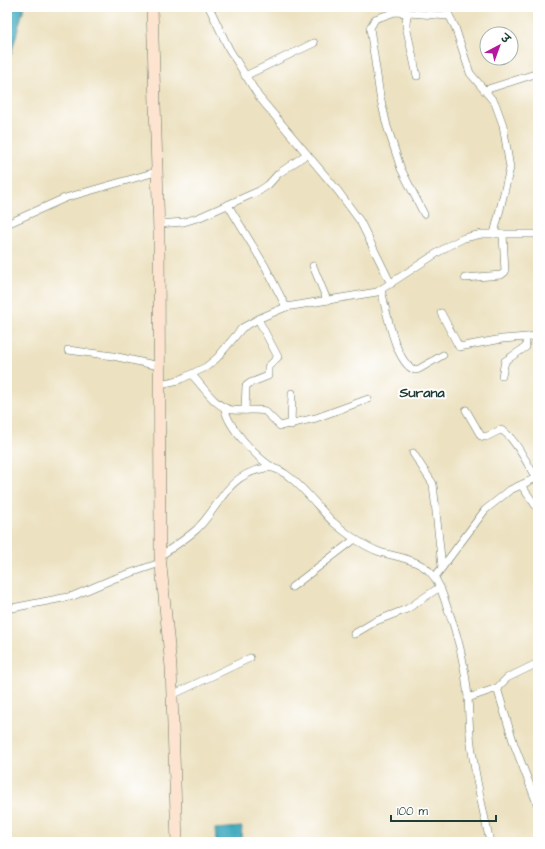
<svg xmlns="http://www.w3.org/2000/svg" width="545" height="849" font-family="'Architects Daughter','Playpen Sans Deva',sans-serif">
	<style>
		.water { fill: #3ea9be; stroke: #2e7379 }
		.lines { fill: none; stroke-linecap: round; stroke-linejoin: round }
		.street-casing { stroke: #677665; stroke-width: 8 }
		.secondary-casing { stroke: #677665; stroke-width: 12 }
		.street { stroke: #fff; stroke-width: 7 }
		.secondary { stroke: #fde4d1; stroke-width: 11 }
		.labels { text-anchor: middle; stroke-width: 4; stroke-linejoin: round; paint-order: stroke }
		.quarter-label { font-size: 14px; font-weight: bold; fill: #1f3d34; stroke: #fff }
	</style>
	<rect width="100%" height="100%" fill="#fff"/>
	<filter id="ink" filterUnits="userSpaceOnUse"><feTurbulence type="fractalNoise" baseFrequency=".025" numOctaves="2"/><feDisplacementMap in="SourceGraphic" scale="8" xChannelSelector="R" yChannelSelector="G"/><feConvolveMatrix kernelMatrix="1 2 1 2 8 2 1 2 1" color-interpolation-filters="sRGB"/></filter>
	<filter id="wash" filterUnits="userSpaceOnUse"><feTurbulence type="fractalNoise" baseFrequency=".012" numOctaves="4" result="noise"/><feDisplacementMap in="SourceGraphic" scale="16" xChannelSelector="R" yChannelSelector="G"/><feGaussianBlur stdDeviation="0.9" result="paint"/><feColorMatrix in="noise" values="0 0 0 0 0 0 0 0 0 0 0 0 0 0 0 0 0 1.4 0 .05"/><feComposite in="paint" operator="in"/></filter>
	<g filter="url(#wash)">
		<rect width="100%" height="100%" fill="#ece1c0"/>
		<g class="water">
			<polygon points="7,7 24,7 7,69"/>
			<polygon points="242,827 241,838 248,839 249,842 216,842 215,829"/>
		</g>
	</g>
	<g filter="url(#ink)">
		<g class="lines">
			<g class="street-casing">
				<g id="street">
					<polyline points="209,7 229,49 259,97 338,191 360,221 391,284"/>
					<polyline points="445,7 455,27 470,73 495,103 503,125 510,168 494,234"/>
					<polyline points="407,12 406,26 417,76"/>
					<polyline points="245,76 314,43"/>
					<polyline points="485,90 538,73"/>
					<polyline points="228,205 265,266 286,307"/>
					<polyline points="424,214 401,169 387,126 380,96 370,28 375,19 395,12 449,16"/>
					<polyline points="7,224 65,198 156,172"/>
					<polyline points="158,224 184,222 200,217 259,191 268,185 278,174 307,154"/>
					<polyline points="313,266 327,300"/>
					<polyline points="465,278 501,275 505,272 503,234"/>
					<path d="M381,290C386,308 395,364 415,370L419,369L443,355"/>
					<polyline points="441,313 459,347 502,339 538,336"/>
					<polyline points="68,350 113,356 159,366"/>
					<path d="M192,375C203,386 216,409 233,410C243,411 254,409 265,411L280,426L316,418L368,399"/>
					<polyline points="502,376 505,361 526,347 526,338"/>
					<polyline points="160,384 179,380 206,367 217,358 242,328 260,318 286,307 377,292 448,246 464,238 482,234 538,234"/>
					<path d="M225,408C226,425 257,458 272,467"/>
					<polyline points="245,410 246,386 250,383 268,376 268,367 278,357 258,319"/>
					<path d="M466,410L481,436L486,437L500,430C512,432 529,467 536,478"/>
					<polyline points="291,425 292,393"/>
					<polyline points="413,453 433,484 442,567"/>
					<polyline points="521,485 538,509"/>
					<path d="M160,556C172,548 186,539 197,529C222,504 225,476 265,468C287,463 317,507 333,522C347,534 363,546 380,552C396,557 416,559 429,571C438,580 442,592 446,604C458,634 465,665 468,697C469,713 469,729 471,744C475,777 483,810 490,842"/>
					<polyline points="435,577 485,510 510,490 538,477"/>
					<polyline points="292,587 355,539"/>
					<polyline points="7,609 73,596 113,579 160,563"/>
					<polyline points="354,634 376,621 407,609 440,587"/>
					<polyline points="497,688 507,678 538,663"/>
					<polyline points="172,695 250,658"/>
					<polyline points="468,698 497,688 514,744 538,806"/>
				</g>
			</g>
			<g class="secondary-casing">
				<polyline id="secondary" points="152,7 159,233 160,556 171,667 177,842"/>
			</g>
			<use href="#street" class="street"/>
			<use href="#secondary" class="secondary"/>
		</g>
	</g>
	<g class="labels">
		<g class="quarter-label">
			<text x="422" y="397">Surana</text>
		</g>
	</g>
	<rect width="545" height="849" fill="none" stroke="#fff" stroke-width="24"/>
	<g transform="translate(499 46) rotate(41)"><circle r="19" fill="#ffffff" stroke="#a5b1ae"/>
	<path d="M0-3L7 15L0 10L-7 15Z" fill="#b5179e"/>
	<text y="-6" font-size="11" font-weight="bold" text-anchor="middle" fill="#1f3d34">उ</text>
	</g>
	<path d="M391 815v6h105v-6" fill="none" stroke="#1f3d34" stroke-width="2"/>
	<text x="397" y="815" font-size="12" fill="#1f3d34" stroke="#ffffff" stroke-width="3" paint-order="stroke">100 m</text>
</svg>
